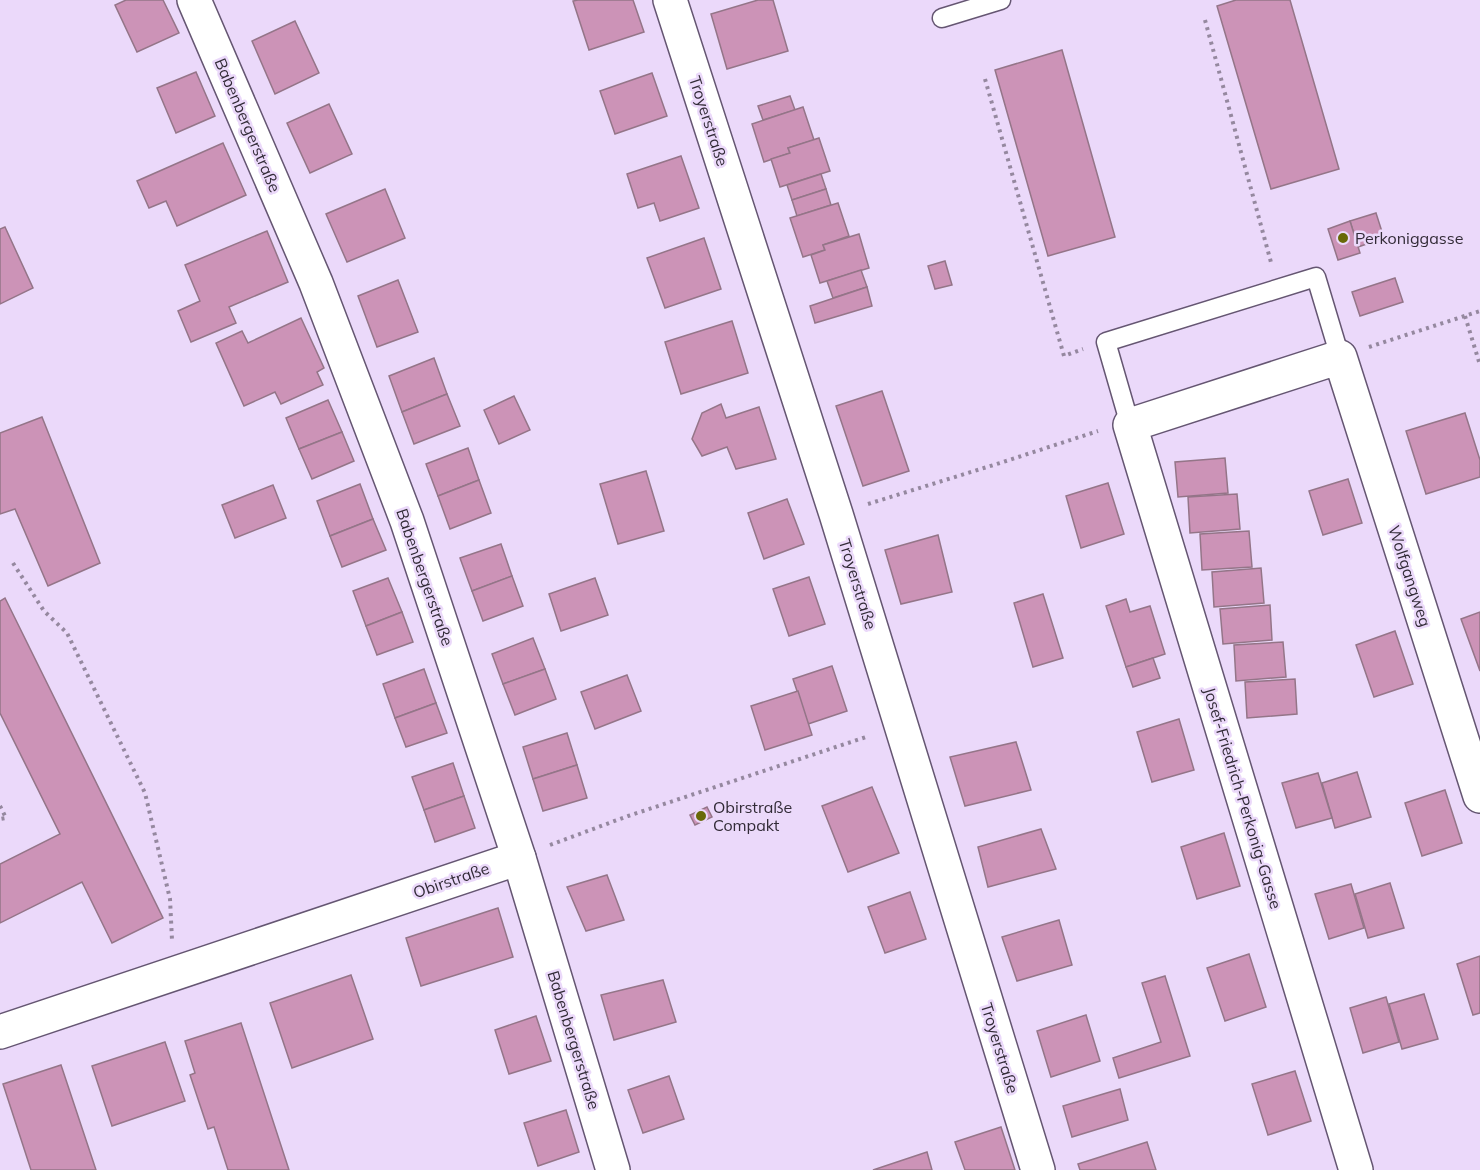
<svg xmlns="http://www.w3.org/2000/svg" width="1480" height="1170" font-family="Mulish,sans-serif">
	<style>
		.building { fill: #cc93b7; stroke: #947588; stroke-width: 1.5 }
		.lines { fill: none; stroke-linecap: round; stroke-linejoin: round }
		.service-casing { stroke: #655672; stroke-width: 21 }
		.minor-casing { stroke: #655672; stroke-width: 36 }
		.path { stroke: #95889f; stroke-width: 4; stroke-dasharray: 3 4.5; stroke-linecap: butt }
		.service { stroke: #fff; stroke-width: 18 }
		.minor { stroke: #fff; stroke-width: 33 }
		.poi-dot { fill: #686907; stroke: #ebd9fa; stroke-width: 2 }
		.labels { text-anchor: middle; stroke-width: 5; stroke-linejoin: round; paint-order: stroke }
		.street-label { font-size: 16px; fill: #322b37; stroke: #ebd9fa }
		.poi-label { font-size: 16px; fill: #322b37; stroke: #ebd9fa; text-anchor: start }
	</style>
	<rect width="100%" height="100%" fill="#ebd9fa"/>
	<g class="building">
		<polygon points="126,0 163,0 179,33 137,52 115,5"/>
		<polygon points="578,0 633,0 644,32 589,50 573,1"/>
		<polygon points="758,0 773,0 788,51 727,69 711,14"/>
		<polygon points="1236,0 1290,0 1339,169 1271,189 1217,6"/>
		<polygon points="295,21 319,73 275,94 252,41"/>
		<polygon points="1062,50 1115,237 1048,256 995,70"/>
		<polygon points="196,72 215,116 176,133 157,88"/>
		<polygon points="652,73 667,116 615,134 600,91"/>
		<polygon points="790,96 795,110 763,120 758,106"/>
		<polygon points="329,104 352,154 310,173 287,123"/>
		<polygon points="803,107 814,140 788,148 790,153 764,162 752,124"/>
		<polygon points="819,138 830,171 780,187 771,159 790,153 788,148"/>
		<polygon points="223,143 246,195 177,226 166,201 149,208 137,181"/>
		<polygon points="681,156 699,208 660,221 654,203 638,208 627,174"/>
		<polygon points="821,174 826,189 792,200 787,185"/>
		<polygon points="385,189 405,238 347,262 326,214"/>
		<polygon points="826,189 831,205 797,216 792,200"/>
		<polygon points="838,203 849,236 823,245 825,250 803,257 790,218"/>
		<polygon points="1376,213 1384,238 1358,247 1350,221"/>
		<polygon points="1350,221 1360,253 1338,260 1328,229"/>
		<polygon points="5,227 33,288 0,304 0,229"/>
		<polygon points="267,231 288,282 229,307 236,323 191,342 178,311 200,301 185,265"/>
		<polygon points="859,234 869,268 820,283 811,255 825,250 823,245"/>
		<polygon points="704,238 721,289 665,308 647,258"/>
		<polygon points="945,261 952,285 935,289 928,266"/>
		<polygon points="861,270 867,287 833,298 827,281"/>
		<polygon points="1395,278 1403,302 1360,316 1352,292"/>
		<polygon points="398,280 418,332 377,347 358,296"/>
		<polygon points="867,287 872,306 815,323 810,306"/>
		<polygon points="301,318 324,368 317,372 323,385 281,404 275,392 244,406 216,343 242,331 248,343"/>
		<polygon points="732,321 748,373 681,394 665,342"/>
		<polygon points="434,358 447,394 402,412 389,376"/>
		<polygon points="882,391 909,471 863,486 836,406"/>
		<polygon points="447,394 460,426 414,444 402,412"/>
		<polygon points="514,396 530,430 499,444 484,410"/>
		<polygon points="328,400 342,432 299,449 286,418"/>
		<polygon points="721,404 726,418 759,407 776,459 736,469 727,447 702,456 692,439 702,413"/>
		<polygon points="1465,413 1480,460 1480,477 1426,494 1406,431"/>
		<polygon points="42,417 100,563 48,586 15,509 0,514 0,433"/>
		<polygon points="342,432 354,461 312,479 299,449"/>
		<polygon points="468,448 479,480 438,496 426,464"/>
		<polygon points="1225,458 1228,493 1178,497 1175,462"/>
		<polygon points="646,471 664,531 618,544 600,484"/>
		<polygon points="1348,479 1362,523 1323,535 1309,491"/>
		<polygon points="479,480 491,513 450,529 438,496"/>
		<polygon points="1108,483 1124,534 1081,548 1066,496"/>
		<polygon points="360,484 373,519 330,536 317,501"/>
		<polygon points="273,485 286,518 235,538 222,505"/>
		<polygon points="1237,494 1240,529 1190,533 1188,497"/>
		<polygon points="787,499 804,544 764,559 748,513"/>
		<polygon points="373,519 386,550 342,567 330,536"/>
		<polygon points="1249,531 1252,567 1202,570 1200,534"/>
		<polygon points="938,535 952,592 901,604 885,550"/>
		<polygon points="501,544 512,576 472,591 460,558"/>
		<polygon points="1261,568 1264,603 1214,607 1212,572"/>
		<polygon points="512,576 523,606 483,621 472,591"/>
		<polygon points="809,577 825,624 789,636 773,589"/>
		<polygon points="388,578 402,612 366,626 353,591"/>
		<polygon points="595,578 608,615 561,631 549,594"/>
		<polygon points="1043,594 1063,658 1033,667 1014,603"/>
		<polygon points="5,598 163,918 112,943 82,882 0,923 0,864 60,834 0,713 0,601"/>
		<polygon points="1126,599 1130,612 1150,606 1165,654 1126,667 1106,606"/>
		<polygon points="1270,605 1272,640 1223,644 1220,609"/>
		<polygon points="402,612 413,642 377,655 366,626"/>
		<polygon points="1480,612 1480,671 1461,619"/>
		<polygon points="1395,631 1413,684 1374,697 1356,645"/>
		<polygon points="533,638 545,669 503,684 492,654"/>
		<polygon points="1283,642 1286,677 1236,681 1234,645"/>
		<polygon points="1153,658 1160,678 1133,687 1126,667"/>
		<polygon points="832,666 847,711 808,724 793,679"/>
		<polygon points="424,669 436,703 395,718 383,684"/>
		<polygon points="545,669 556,699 515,715 503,684"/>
		<polygon points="627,675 641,711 595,729 581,692"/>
		<polygon points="1295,679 1297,714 1247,718 1245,682"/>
		<polygon points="798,691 812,735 765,750 751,706"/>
		<polygon points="436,703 447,733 406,747 395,718"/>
		<polygon points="1179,719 1194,770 1152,782 1137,732"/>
		<polygon points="567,733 577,765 533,779 523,747"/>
		<polygon points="1016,742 1031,790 965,806 950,757"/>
		<polygon points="453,763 464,796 424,810 412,777"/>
		<polygon points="577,765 587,798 543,811 533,779"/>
		<polygon points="1357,772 1371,817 1335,828 1322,783"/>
		<polygon points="1318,773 1332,818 1296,828 1282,783"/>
		<polygon points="872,787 899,853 848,872 822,806"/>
		<polygon points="1445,790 1462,843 1422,856 1405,803"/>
		<polygon points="464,796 475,828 435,842 424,810"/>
		<polygon points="707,807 712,817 695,825 690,815"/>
		<polygon points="1041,829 1056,869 988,887 978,847"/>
		<polygon points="1224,833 1240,886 1197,899 1181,847"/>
		<polygon points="607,875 624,920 586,931 567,887"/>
		<polygon points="1390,883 1404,928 1368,938 1355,894"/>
		<polygon points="1351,884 1364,928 1329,939 1315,894"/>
		<polygon points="910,892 926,939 885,953 868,907"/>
		<polygon points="498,908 513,957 421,986 406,938"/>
		<polygon points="1059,920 1072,965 1017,981 1002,937"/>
		<polygon points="1249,954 1266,1007 1225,1021 1207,968"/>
		<polygon points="1480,956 1480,1013 1473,1015 1457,964"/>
		<polygon points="351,975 373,1039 292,1068 270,1003"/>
		<polygon points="1165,976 1190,1056 1119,1078 1113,1058 1161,1042 1142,983"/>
		<polygon points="663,980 676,1022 614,1040 601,995"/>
		<polygon points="1424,994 1438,1039 1402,1049 1389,1004"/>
		<polygon points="1386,997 1399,1042 1363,1053 1350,1008"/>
		<polygon points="1086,1015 1100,1061 1051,1077 1037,1031"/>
		<polygon points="536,1016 551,1061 509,1074 495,1030"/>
		<polygon points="241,1023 289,1170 228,1170 214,1127 208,1129 190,1075 195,1073 185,1041"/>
		<polygon points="165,1042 185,1101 112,1126 92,1066"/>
		<polygon points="61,1065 96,1170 31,1170 3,1084"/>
		<polygon points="1295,1071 1311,1121 1268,1135 1252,1084"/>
		<polygon points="669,1076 684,1119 643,1133 628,1090"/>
		<polygon points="1120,1089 1128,1120 1072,1137 1063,1106"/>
		<polygon points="566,1110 579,1152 538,1166 524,1123"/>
		<polygon points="1001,1127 1015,1170 965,1170 955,1142"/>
		<polygon points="1147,1142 1156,1170 1080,1170 1078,1164"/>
		<polygon points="927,1152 932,1170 873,1170"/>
	</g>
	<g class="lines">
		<g class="service-casing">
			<g id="service">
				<polyline points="942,18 1001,0"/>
				<polyline points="1130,425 1106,342 1316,277 1340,357"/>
			</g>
		</g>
		<g class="minor-casing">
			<g id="minor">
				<polyline points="194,0 316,283 407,521 519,858 613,1170"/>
				<polyline points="670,0 836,514 1038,1170"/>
				<polyline points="0,1032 519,858"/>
				<polyline points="1356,1170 1130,425 1340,357 1480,796"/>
			</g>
		</g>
		<g class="path">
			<polyline points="1205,20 1272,266"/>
			<polyline points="985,79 1064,356 1083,349"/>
			<polyline points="1465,316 1480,365"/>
			<polyline points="1369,347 1480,311"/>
			<polyline points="868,504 1000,463 1098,431"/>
			<polyline points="13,563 44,611 67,633 145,793 170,899 172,940"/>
			<polyline points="0,806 6,818 0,819"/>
			<polyline points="550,845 628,816 869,736"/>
		</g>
		<use href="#service" class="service"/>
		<use href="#minor" class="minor"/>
	</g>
	<g class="poi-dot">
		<circle cx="1343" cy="238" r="6"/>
		<circle cx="701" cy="816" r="6"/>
	</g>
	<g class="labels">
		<g class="street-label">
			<text transform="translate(709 121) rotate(72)" y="6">Troyerstraße</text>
			<text transform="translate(248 125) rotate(67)" y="6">Babenbergerstraße</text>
			<text transform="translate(1410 576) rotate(72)" y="6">Wolfgangweg</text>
			<text transform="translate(425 577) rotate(71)" y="6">Babenbergerstraße</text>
			<text transform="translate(858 584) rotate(73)" y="6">Troyerstraße</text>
			<text transform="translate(1243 798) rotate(73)" y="6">Josef-Friedrich-Perkonig-Gasse</text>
			<text transform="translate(451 880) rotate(-19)" y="6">Obirstraße</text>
			<text transform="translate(574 1040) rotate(73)" y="6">Babenbergerstraße</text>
			<text transform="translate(1000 1048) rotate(73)" y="6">Troyerstraße</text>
		</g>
		<g class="poi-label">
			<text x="1355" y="244">Perkoniggasse</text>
			<text x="713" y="813">Obirstraße<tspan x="713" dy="18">Compakt</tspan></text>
		</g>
	</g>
</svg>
